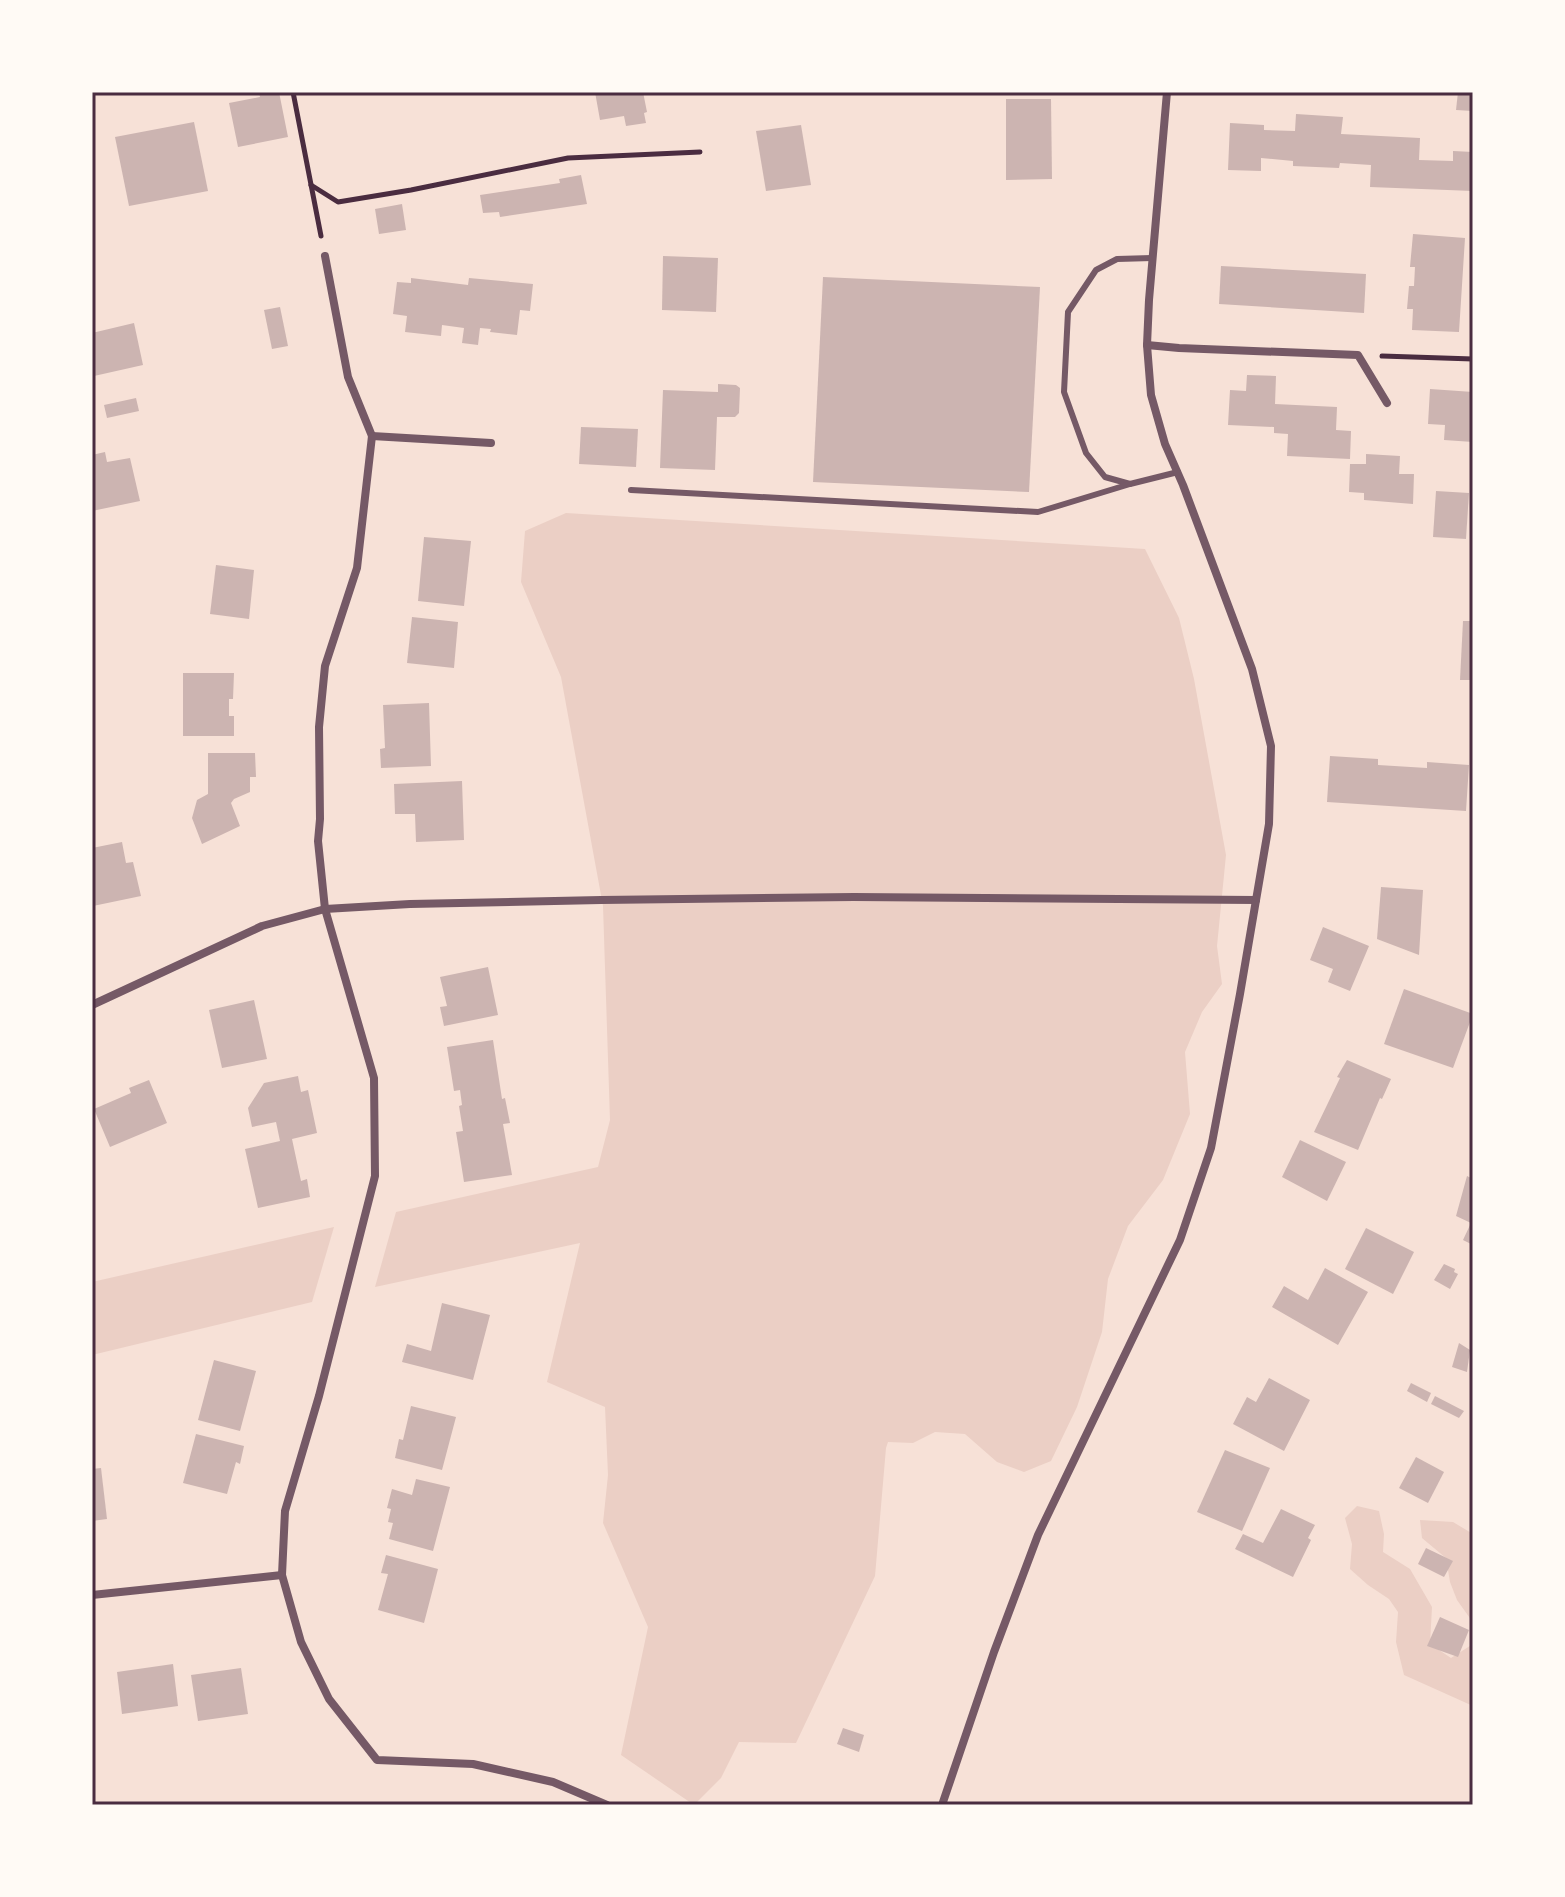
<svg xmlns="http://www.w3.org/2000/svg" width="1565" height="1897" font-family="Cabin,sans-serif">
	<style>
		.green { fill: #ebcfc5 }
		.building { fill: #ccb4b1 }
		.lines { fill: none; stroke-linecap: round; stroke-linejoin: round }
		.path { stroke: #4a2c40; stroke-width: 5 }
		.service { stroke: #755966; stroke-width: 6 }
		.minor { stroke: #755966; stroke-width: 8 }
		.neatline { fill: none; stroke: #4a2c40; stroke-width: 3 }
	</style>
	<rect width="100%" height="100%" fill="#f7e1d7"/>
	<g class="green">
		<polygon points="566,513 1145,549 1179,618 1194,679 1226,855 1217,946 1222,984 1202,1012 1185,1052 1190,1114 1163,1180 1128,1226 1108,1279 1102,1332 1077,1407 1051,1461 1024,1472 997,1462 965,1434 935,1432 913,1443 888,1442 886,1448 875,1576 796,1743 739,1742 721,1778 694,1805 621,1755 648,1627 603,1523 608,1475 605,1407 547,1382 580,1243 375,1287 396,1212 598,1167 610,1120 603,906 561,677 521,582 525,531"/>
		<polygon points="334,1227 312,1302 92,1355 92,1282"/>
		<polygon points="1357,1506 1379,1511 1384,1534 1383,1552 1410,1569 1432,1607 1430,1644 1451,1658 1473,1644 1472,1621 1457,1600 1450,1582 1446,1558 1422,1538 1420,1520 1453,1522 1473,1534 1473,1706 1404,1675 1396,1642 1398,1612 1389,1599 1368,1585 1350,1569 1352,1544 1345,1518"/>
	</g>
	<g class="building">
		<polygon points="279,92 288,137 238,147 229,103 260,97 259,93"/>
		<polygon points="595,92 643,92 647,112 644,113 646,123 626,126 624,116 600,120"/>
		<polygon points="1458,92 1473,92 1473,111 1456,110"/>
		<polygon points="1006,99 1051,99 1052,179 1006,180"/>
		<polygon points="1296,114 1343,117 1341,134 1420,138 1419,160 1453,161 1453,151 1473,152 1473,191 1370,187 1371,165 1340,163 1339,168 1293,166 1293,161 1261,158 1261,171 1228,170 1230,123 1264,125 1264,130 1295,131"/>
		<polygon points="194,122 208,191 129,206 115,137"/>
		<polygon points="801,125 811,185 766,191 756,131"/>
		<polygon points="581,175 587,204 500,217 499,212 483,213 480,195 560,183 559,179"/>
		<polygon points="402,204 406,230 379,234 375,209"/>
		<polygon points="1413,234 1465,238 1459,332 1412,330 1413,309 1407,309 1409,286 1414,286 1415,267 1410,267"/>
		<polygon points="663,256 718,258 716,312 662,310"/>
		<polygon points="1221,266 1366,274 1364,313 1219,304"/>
		<polygon points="823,277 1040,287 1029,492 813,482"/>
		<polygon points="411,278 468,285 469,278 533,284 530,311 520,310 517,335 490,332 491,329 480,328 478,345 462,343 464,328 442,325 441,336 405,332 407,316 393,314 397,282 411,283"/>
		<polygon points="280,307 288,346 272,349 264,310"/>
		<polygon points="134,323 143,365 94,376 92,365 92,333"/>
		<polygon points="1247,375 1276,376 1275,404 1337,407 1336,430 1351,431 1350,459 1287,456 1288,434 1274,433 1274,427 1228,425 1230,390 1246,391"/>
		<polygon points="718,384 736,385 740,388 739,413 735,417 717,417 715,470 660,468 663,390 718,392"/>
		<polygon points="1430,389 1473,392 1473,442 1444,440 1445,425 1428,424"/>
		<polygon points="136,398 139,411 107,418 104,405"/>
		<polygon points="581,427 638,429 636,467 579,464"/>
		<polygon points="105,452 107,462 130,458 140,501 92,511 92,455"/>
		<polygon points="1366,454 1400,456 1399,474 1414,474 1413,504 1364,500 1364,493 1349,492 1350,464 1366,464"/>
		<polygon points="1436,491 1469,493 1466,539 1433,537"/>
		<polygon points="424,537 471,541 464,606 418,601"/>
		<polygon points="216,565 254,570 249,619 210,614"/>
		<polygon points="412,617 458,622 454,668 407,663"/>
		<polygon points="1463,621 1473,621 1473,680 1460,680"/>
		<polygon points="183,673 234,673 233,699 229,699 229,716 234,716 234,736 183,736"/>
		<polygon points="429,703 431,766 381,768 380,749 385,748 383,705"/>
		<polygon points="208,753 255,753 256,777 250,777 250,792 234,799 231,803 240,826 202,844 192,818 197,800 208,794"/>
		<polygon points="1330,756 1378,759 1378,765 1427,768 1427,762 1469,765 1466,811 1327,802"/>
		<polygon points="462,781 464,840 416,842 415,814 395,814 394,784"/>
		<polygon points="122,842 126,863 133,862 141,896 93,906 92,848"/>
		<polygon points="1381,887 1423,890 1419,955 1377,939"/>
		<polygon points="1323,927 1369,946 1350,991 1328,982 1333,969 1310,960"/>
		<polygon points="488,967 498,1015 444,1026 440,1007 447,1006 440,977"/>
		<polygon points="1404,989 1473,1014 1453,1068 1384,1044"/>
		<polygon points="254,1000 267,1059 222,1068 209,1010"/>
		<polygon points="493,1040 502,1099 505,1098 510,1123 503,1124 512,1175 464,1182 456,1132 463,1131 459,1106 462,1105 460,1090 454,1091 447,1047"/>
		<polygon points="1347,1060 1391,1079 1382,1099 1380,1098 1358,1150 1314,1132 1340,1078 1337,1077"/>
		<polygon points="298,1076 301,1092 308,1090 317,1133 292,1139 301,1181 307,1179 310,1197 258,1208 245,1149 280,1141 276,1122 252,1127 248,1108 264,1083"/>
		<polygon points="149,1080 167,1123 110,1147 94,1109 131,1093 129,1088"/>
		<polygon points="1300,1140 1346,1162 1327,1201 1282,1177"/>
		<polygon points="1467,1176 1473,1179 1473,1245 1463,1240 1471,1223 1456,1216"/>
		<polygon points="1366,1228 1414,1252 1393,1294 1345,1269"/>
		<polygon points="1444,1264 1455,1269 1454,1272 1458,1274 1450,1289 1434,1280"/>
		<polygon points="1325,1268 1368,1292 1338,1345 1272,1307 1284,1286 1308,1300"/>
		<polygon points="442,1303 490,1315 473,1380 402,1362 407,1344 431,1351"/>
		<polygon points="1459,1343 1470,1350 1467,1372 1452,1367"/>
		<polygon points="214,1360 256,1371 240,1431 198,1420"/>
		<polygon points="1269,1378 1310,1400 1284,1451 1233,1424 1247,1397 1256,1402"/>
		<polygon points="1411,1383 1431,1393 1427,1402 1407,1391"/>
		<polygon points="1435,1396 1464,1411 1459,1418 1431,1404"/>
		<polygon points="411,1406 456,1417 442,1470 395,1458 399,1439 403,1440"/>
		<polygon points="196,1434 244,1446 240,1464 236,1462 227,1494 183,1483"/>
		<polygon points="1225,1450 1270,1468 1242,1531 1197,1512"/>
		<polygon points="1416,1457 1444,1472 1428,1503 1399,1488"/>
		<polygon points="101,1468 107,1519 92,1521 92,1469"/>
		<polygon points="416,1479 450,1487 433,1551 389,1539 393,1523 388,1522 391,1509 387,1508 392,1489 412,1495"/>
		<polygon points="1281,1509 1315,1525 1308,1538 1311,1540 1293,1577 1235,1549 1243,1534 1263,1543"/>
		<polygon points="1426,1548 1453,1561 1444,1577 1418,1564"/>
		<polygon points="386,1555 438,1569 424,1623 378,1610 388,1574 381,1573"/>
		<polygon points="1440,1617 1469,1630 1458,1657 1427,1646"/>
		<polygon points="173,1664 178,1706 122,1714 117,1672"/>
		<polygon points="241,1668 248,1714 198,1721 191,1675"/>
		<polygon points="843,1728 864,1735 859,1752 837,1744"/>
	</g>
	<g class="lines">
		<g class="path">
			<polyline points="293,92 321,236"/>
			<polyline points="311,185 338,202 411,190 568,158 700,152"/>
			<polyline points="1382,356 1473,359"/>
		</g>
		<g class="service">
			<polyline points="1152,258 1117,259 1096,270 1068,312 1064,392 1086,453 1105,477 1130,484 1178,472"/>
			<polyline points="631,490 1038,512 1130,484"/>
		</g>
		<g class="minor">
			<polyline points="325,256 348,377 372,436"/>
			<polyline points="1147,345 1179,348 1358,355 1387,403"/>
			<polyline points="491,443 372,436 357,568 325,666 319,727 320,819 318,841 325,909 374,1078 375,1176 319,1396 285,1511 282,1575 301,1642 329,1699 377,1760 473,1764 553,1782 607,1805"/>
			<polyline points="92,1005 262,926 325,909 410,904 601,900 854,897 1256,900"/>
			<polyline points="92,1595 282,1575"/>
			<polyline points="942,1805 994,1652 1038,1535 1180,1240 1211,1148 1240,994 1269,824 1271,746 1252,669 1183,485 1165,444 1151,395 1147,345 1149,300 1167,92"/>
		</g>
	</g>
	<rect width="1565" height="1897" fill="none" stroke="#fffaf5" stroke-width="188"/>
	<rect x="94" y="94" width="1377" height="1709" class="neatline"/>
</svg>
